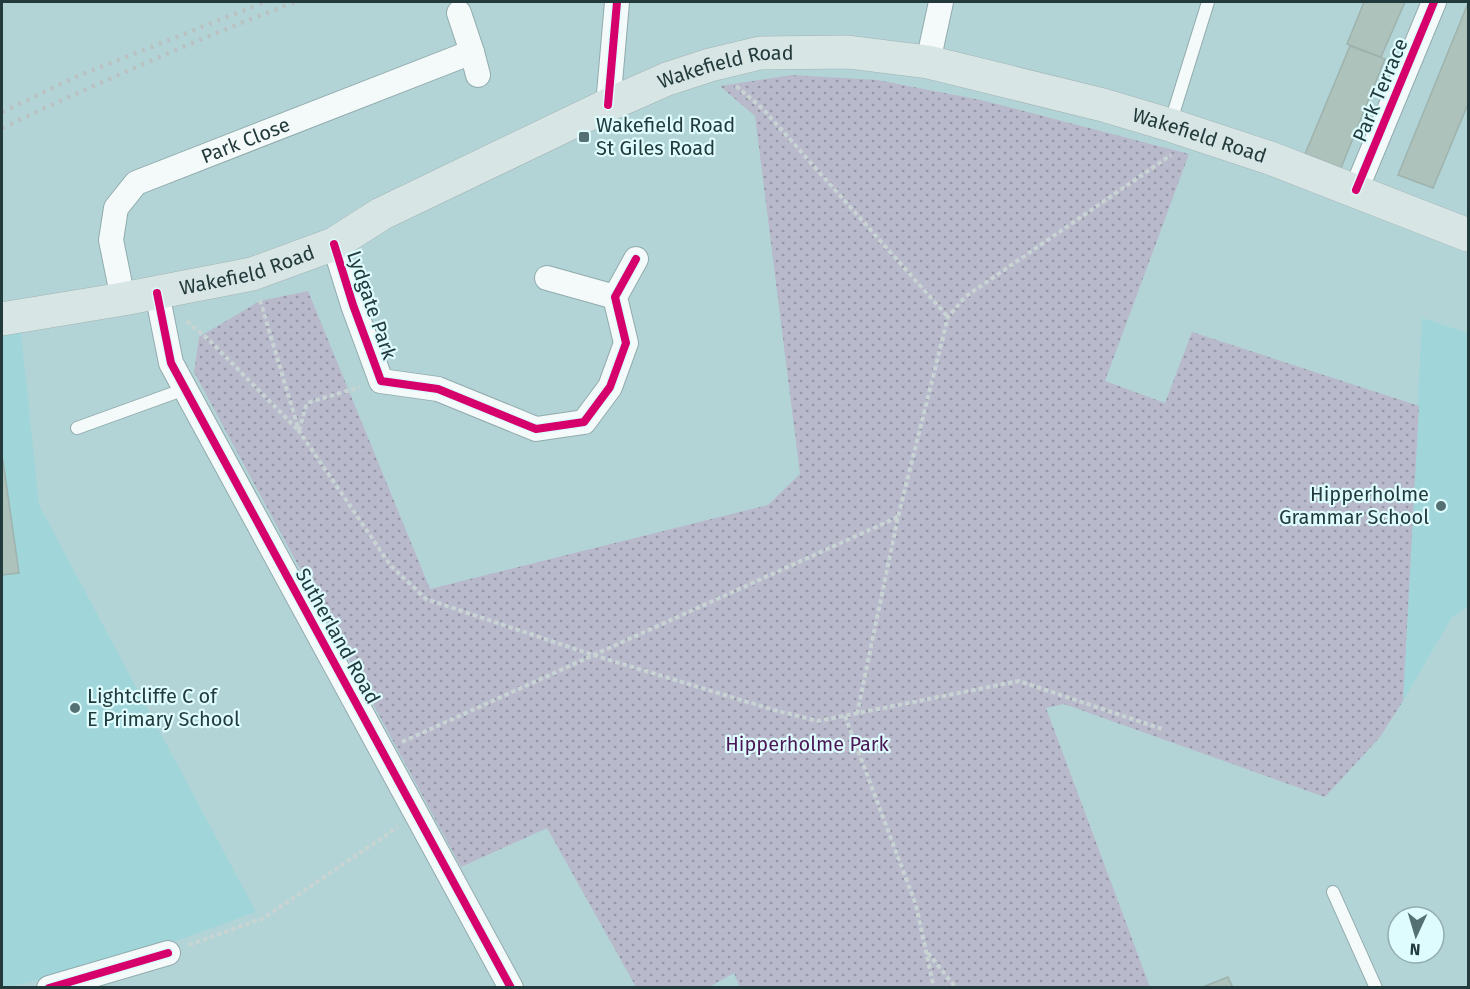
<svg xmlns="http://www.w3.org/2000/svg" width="1470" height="989" font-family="'Fira Sans',sans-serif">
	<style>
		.built { fill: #a0d6da }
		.park { fill: url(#park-dots) }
		.building { fill: #aec2bc; stroke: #9eb3ad; stroke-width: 1.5 }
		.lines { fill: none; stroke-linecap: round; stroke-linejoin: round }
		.lane-casing { stroke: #91abad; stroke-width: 14 }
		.street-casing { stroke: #91abad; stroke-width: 26 }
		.primary-casing { stroke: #a1b3b4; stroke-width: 34 }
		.path { stroke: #c8d3d3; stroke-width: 4; stroke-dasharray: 4.5 3; stroke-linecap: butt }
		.lane { stroke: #f4f9f9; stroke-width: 12 }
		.street { stroke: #f4f9f9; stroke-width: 24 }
		.primary { stroke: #d8e5e5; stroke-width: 33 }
		.rail { stroke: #b9c1c2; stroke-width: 4.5; stroke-dasharray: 3 6; stroke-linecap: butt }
		.cycleway-casing { stroke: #defcfd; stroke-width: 11 }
		.cycleway { stroke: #d6006c; stroke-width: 8 }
		.poi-dot { fill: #557072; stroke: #defcfd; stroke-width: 2 }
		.labels { text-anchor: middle; stroke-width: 4.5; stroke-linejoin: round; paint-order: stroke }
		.street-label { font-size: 20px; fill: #223a3c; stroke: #defcfd }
		.poi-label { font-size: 20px; fill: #223a3c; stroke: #defcfd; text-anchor: start }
		.park-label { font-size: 20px; fill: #4b1755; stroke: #defcfd }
	</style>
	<defs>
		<pattern id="park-dots" width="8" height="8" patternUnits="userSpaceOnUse" patternTransform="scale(1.5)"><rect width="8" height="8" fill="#b8b9cb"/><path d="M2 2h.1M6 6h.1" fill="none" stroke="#9597a6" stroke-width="1.8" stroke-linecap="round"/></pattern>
	</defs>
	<rect width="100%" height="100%" fill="#b3d4d6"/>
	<g class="built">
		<polygon points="1422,318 1468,333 1468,607 1452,617 1403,701"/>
		<polygon points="21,332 39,505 256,912 132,957 9,987 2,988 2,335"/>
	</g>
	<polygon class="park" points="792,75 877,80 981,100 1189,154 1105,381 1165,403 1192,332 1419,406 1403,701 1380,737 1325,797 1064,704 1046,708 1150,987 740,988 734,973 709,987 636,987 547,828 461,867 194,372 199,337 260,301 308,291 430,589 768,505 800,474 755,116 720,86"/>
	<g class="building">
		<polygon points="1364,2 1405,2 1381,57 1347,44"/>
		<polygon points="1468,3 1468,104 1433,188 1398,175"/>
		<polygon points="1350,46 1385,59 1341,168 1305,154"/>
		<polygon points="2,461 3,461 19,573 2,575"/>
		<polygon points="1228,977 1233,988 1200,988"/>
	</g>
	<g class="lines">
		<g class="lane-casing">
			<g id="lane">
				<polyline points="1170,124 1208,2"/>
				<polyline points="77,428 185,389"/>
				<polyline points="1333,892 1376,988"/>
			</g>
		</g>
		<g class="street-casing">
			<g id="street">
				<polyline points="459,13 472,52"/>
				<polyline points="928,62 941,2"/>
				<polyline points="608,105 617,2"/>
				<polyline points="1356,190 1434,2"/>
				<polyline points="334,244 353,305 381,381 438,389 536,429 584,422 610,387 626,343 615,297 636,259"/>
				<polyline points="547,278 615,297"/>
				<polyline points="157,293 171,363 511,988"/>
				<path id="s1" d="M123,299L111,240L116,208L136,183L472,52L478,75"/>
				<polyline points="49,988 168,953"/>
			</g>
		</g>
		<g class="primary-casing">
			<g id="primary">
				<path id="s2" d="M2,319L123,299L252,274L334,244L381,214L608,105L667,79L710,65L760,53L848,52L928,62L1103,105L1170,125L1270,158L1468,235"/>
			</g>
		</g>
		<g class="path">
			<polyline points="736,86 763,109 948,317"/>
			<polyline points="260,300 299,431 391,566 426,599 593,655 774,710 818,721 1019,681 1162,729"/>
			<polyline points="187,321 210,341 299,431 307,403 360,387"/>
			<polyline points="857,714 898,517 948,317 965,297 1171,155"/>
			<polyline points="845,716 916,905 934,988"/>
			<polyline points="402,742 898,517"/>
			<polyline points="189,945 264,918 398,827"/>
			<polyline points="928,953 956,988"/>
		</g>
		<use href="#lane" class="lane"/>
		<use href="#street" class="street"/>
		<use href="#primary" class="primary"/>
		<g class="rail">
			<polyline points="2,112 78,76 265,2"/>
			<path d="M2,128C98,83 195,40 295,2"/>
		</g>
		<g class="cycleway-casing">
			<g id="cycleway">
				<polyline points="608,105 617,2"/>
				<polyline points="1356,190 1434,2"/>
				<polyline points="334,244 353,305 381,381 438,389 536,429 584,422 610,387 626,343 615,297 636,259"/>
				<polyline points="157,293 171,363 511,988"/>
				<polyline points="49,988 168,953"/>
			</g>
		</g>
		<use href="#cycleway" class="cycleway"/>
	</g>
	<g class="poi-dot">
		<rect x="578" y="131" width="12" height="12" rx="3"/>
		<circle cx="1441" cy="506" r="6"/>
		<circle cx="75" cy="708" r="6"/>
	</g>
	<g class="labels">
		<g class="street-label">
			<text dy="7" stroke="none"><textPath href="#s2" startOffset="774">Wakefield Road</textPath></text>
			<text transform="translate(1380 90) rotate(-67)" y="7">Park Terrace</text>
			<text dy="7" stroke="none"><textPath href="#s2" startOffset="1260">Wakefield Road</textPath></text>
			<text dy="7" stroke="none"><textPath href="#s1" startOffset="242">Park Close</textPath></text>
			<text dy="7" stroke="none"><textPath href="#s2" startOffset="250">Wakefield Road</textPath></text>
			<text transform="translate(372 305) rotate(71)" y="7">Lydgate Park</text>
			<text transform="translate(338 636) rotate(61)" y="7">Sutherland Road</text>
		</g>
		<g class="poi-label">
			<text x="596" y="132">Wakefield Road<tspan x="596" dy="23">St Giles Road</tspan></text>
			<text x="1429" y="501" text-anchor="end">Hipperholme<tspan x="1429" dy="23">Grammar School</tspan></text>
			<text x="87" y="703">Lightcliffe C of<tspan x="87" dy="23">E Primary School</tspan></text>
		</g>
		<g class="park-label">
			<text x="807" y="751">Hipperholme Park</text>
		</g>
	</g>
	<rect width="1470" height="989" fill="none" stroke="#223a3c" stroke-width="6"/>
	<g transform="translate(1416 935) rotate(184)"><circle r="28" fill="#defcfd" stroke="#93aeb0" stroke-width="1.5"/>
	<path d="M0-4.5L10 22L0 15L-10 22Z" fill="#557072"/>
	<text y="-9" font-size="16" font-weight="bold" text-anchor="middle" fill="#223a3c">N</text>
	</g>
</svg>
